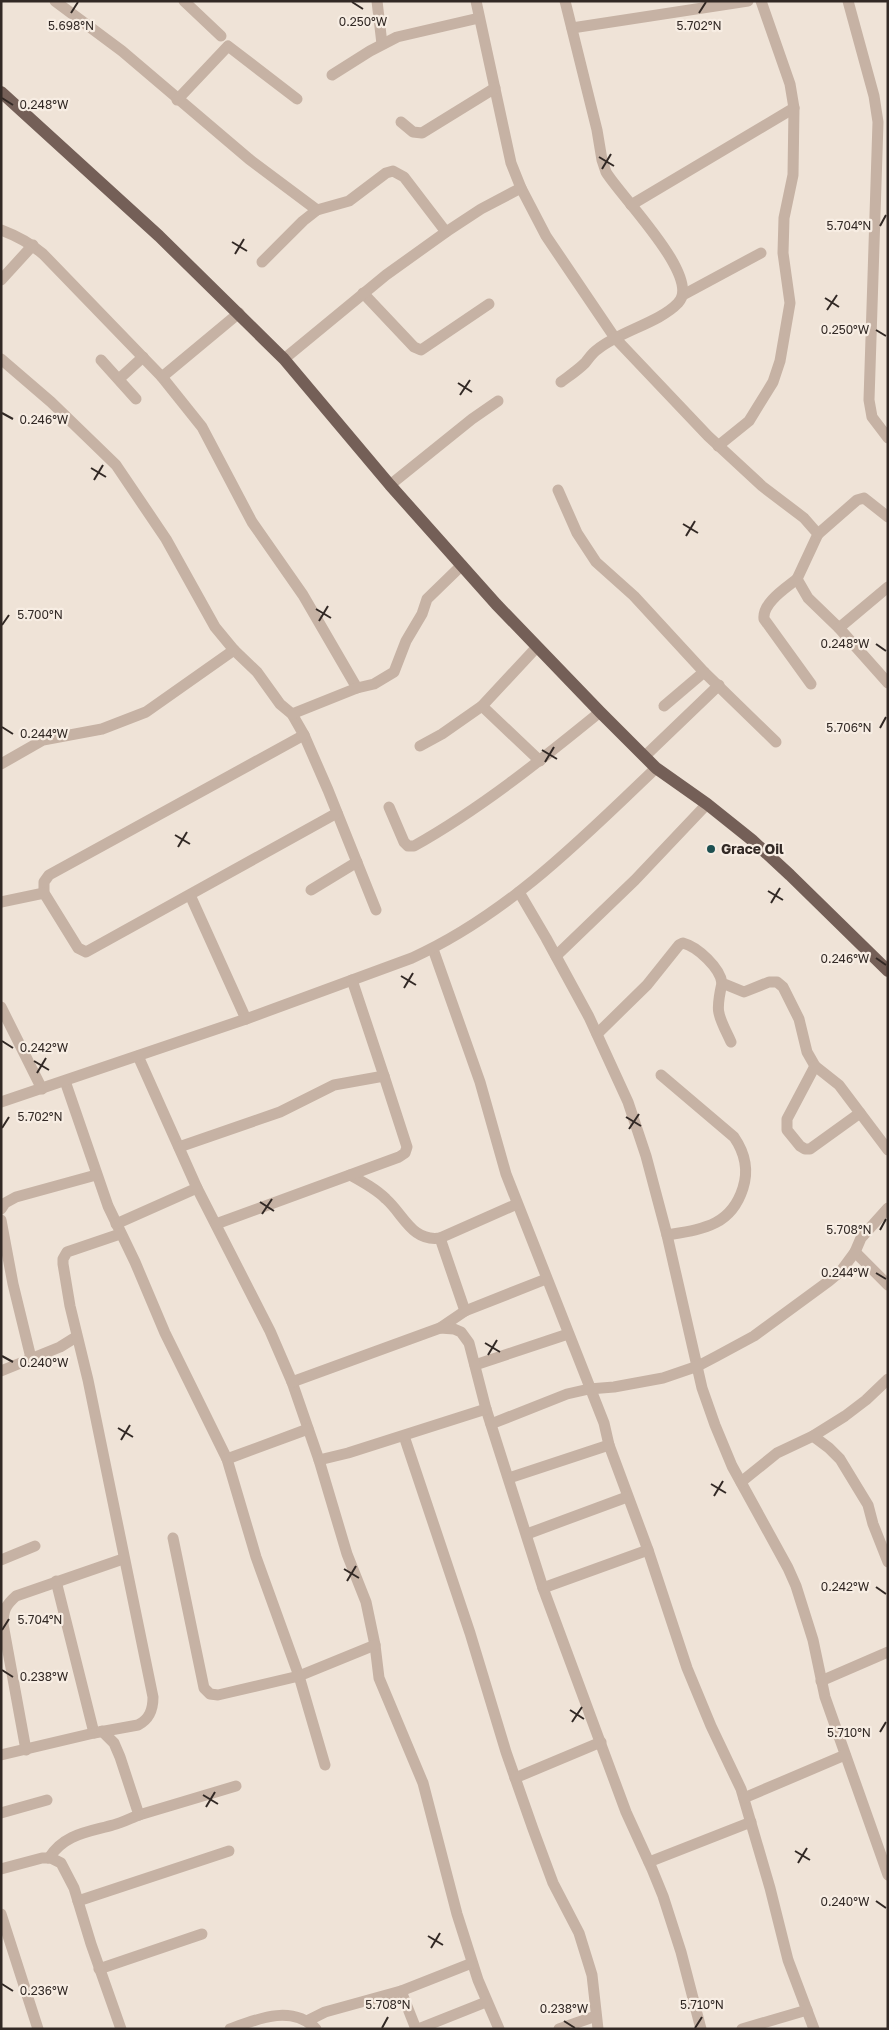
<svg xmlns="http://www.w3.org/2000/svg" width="889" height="2030" font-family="'Golos Text',sans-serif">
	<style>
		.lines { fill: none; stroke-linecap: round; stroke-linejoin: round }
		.minor { stroke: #c6b2a4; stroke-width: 11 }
		.major { stroke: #745f57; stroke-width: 12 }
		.ticks { fill: none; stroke: #322925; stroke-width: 2 }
		.poi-dot { fill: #1d5051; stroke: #f7ede3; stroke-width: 2 }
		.labels { text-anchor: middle; stroke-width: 4.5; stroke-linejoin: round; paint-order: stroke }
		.poi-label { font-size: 14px; font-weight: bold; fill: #322925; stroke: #f7ede3; text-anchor: start }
		.ticks-label { font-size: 12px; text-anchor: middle; fill: #322925; stroke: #f7ede3; stroke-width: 4.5; stroke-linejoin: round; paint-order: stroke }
	</style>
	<rect width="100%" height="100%" fill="#efe3d7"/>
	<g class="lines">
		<g class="minor">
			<polyline points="55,1 122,51 249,159 317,210"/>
			<polyline points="184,1 221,36"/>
			<polyline points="377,1 382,44"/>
			<polyline points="476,1 511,163 521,188 546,236 615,338 708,436 762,486 804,518 818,534 797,579 808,598 839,628 888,683"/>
			<polyline points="848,1 874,96 878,122 869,400 872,417 888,438"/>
			<polyline points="572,28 748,1"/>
			<polyline points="332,75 370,51 397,37 479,18"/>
			<polyline points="177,100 228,46 297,99"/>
			<polyline points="401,122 413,132 422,133 495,88"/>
			<polyline points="631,205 794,108"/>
			<path d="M1,230C17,236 30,243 43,254L162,377L202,427L252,522L303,595L357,688"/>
			<polyline points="262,262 303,221 317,210 349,201 386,173 393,171 404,177 446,232"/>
			<polyline points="1,280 33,245"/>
			<polyline points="363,293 414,347 421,350 489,304"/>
			<polyline points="683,295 761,253"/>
			<polyline points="1,359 51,402 116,465 166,539 215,627 234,650 257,672 280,704 292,714 304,735 328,790 376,910"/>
			<polyline points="284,359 386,275 446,232 481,209 521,188"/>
			<polyline points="101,360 136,399"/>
			<polyline points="162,377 239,313"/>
			<polyline points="119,379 143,357"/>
			<path d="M561,382C569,376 578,370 585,363C589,358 593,352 598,349C620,331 659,323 678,303C703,278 620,196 606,172L602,160L597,130L565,1"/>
			<polyline points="718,446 749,421 773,382 780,361 790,303 783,253 784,218 793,175 794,108 790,84 761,1"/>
			<polyline points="390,485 472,419 498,401"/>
			<polyline points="558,490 577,533 596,562 634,596 704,672 776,742"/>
			<polyline points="818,534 857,500 864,498 888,517"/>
			<path d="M797,579C786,588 762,603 764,619L811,684"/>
			<polyline points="839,628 888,587"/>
			<polyline points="482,706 540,761"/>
			<polyline points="664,706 704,672"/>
			<polyline points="292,714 357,688 374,684 394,672 406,641 422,614 427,599 462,565"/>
			<polyline points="304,735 49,875 44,882 44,893 78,948 86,952 337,813"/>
			<polyline points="420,746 442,734 482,706 536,648"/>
			<polyline points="645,756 719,685"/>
			<polyline points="1,764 43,740 102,729 146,712 234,650"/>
			<path d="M389,807L404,842L408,846H414C480,809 541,760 600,712"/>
			<polyline points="311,890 357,862"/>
			<polyline points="519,892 546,938 589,1017 628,1102 646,1156 667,1235 702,1388 715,1425 732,1466 788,1568 796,1586 813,1640 825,1697 888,1875"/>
			<polyline points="190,895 246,1019"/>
			<polyline points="1,902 44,893"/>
			<polyline points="433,949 480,1082 506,1174 604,1423 609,1445 648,1550 687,1668 711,1726 741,1789 770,1888 788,1960 814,2029"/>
			<polyline points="556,956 635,880 707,804"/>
			<path d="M722,983C715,1014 718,1014 731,1042"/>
			<polyline points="1,1007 42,1089"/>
			<path d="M597,1034L647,985L679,945L683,943C698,947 720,968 722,983L744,992L769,982H777L783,987L799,1019L807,1052L815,1066L839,1085L888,1150"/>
			<polyline points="138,1056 197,1188 270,1331 292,1382 319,1460 347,1554 366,1602 375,1645 379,1678 423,1783 457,1914 478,1980 499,2029"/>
			<polyline points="815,1066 787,1119 787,1130 800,1146 805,1149 810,1149 860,1113"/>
			<path d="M661,1075L734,1137C745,1153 749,1169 743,1188C731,1226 703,1229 667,1235"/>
			<polyline points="65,1081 108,1206 135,1262 165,1333 227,1459 256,1557 299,1676 325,1765"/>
			<path d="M1,1102L246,1019L412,958C507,915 582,839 656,768"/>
			<polyline points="179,1147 280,1112 334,1085 384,1076 352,980"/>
			<path d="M350,1175C363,1182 376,1189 386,1199C404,1215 412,1242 440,1238L517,1204"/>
			<polyline points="1,1209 5,1203 16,1197 96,1175"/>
			<polyline points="1,1220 13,1284 31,1358"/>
			<polyline points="116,1224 197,1188"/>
			<polyline points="216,1224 399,1157 405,1153 407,1147 384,1076"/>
			<polyline points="440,1238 465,1311"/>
			<polyline points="855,1252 888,1285"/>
			<polyline points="440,1328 465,1311 546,1279"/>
			<polyline points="475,1365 568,1334"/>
			<polyline points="1,1371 60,1347 76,1337"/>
			<polyline points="292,1382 440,1328 454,1329 461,1332 469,1343 486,1409 543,1588 626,1812 652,1869 663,1896 681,1952 701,2029"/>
			<polyline points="491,1424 567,1394 589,1389 614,1387 663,1378 698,1366 717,1356 754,1336 829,1281 841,1271 855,1252 861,1238 888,1208"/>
			<polyline points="404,1436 470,1633 506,1752 533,1829 553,1883 579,1933 592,1975 598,2029"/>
			<polyline points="813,1436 829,1448 840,1459 868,1505 873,1524 888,1562"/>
			<polyline points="227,1459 308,1429"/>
			<polyline points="319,1460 348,1453 486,1409"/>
			<polyline points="509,1478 609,1445"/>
			<polyline points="741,1482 777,1453 813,1436 845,1416 866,1400 888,1379"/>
			<polyline points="527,1534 627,1497"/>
			<polyline points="173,1538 204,1688 210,1694 218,1695 299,1676 375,1645"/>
			<polyline points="1,1560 35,1546"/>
			<polyline points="56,1581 94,1733"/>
			<polyline points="543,1588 648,1550"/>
			<polyline points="821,1681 888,1652"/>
			<path d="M26,1750L3,1624C3,1610 6,1605 16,1596L123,1559"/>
			<path d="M1,1755L94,1733L138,1725C150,1719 153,1709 153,1697L88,1380L70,1306L63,1264V1259L67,1252L120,1234"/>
			<polyline points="515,1778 601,1742"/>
			<polyline points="744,1798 845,1755"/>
			<polyline points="1,1813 47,1800"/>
			<polyline points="139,1815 236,1786"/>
			<path d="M49,1858C64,1834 88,1832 113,1825C122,1823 131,1818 139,1815L120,1757L114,1743L102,1731"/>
			<polyline points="649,1862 751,1822"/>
			<polyline points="1,1869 42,1858 51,1858 61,1863 74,1888 91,1944 121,2029"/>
			<polyline points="78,1901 229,1851"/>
			<polyline points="1,1914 38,2029"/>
			<polyline points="99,1969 202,1934"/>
			<polyline points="401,1991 416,2029"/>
			<polyline points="307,2021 325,2012 401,1991 472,1963"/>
			<path d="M230,2029C257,2019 292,2004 316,2029"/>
			<polyline points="418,2029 486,2002"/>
			<polyline points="559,2029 596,2016"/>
			<polyline points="742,2029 807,2010"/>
		</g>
		<polyline class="major" points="1,92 159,236 284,359 390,485 496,604 600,712 656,768 707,804 752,840 790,875 888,971"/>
	</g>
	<path class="ticks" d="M352,2L363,9M71,13L78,2M699,13L706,2M2,98L13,105M599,157L614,166M602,169L611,154M880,226L886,215M232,242L247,251M235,254L244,239M825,298L839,307M827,310L837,295M876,330L886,336M458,383L472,392M460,395L470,380M2,413L13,419M91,468L106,477M94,480L103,465M683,524L698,533M686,536L695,521M316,609L331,618M319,621L328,606M2,625L9,615M876,644L886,651M2,727L13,734M880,728L886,717M542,750L557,759M545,762L554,747M175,835L190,844M178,847L187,832M768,891L783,900M771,903L780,888M876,958L886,965M401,976L416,985M404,988L413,973M2,1041L13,1048M34,1061L49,1070M37,1073L46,1058M626,1117L641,1126M2,1128L9,1117M629,1129L639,1114M260,1202L274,1211M262,1214L272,1199M880,1230L886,1219M876,1273L886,1279M485,1343L500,1352M488,1355L497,1340M2,1356L13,1362M118,1428L133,1437M121,1440L130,1425M711,1484L726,1493M714,1496L723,1481M344,1569L359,1578M347,1581L356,1566M876,1587L886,1594M2,1630L9,1619M2,1670L13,1677M570,1710L584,1719M572,1722L582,1707M880,1732L886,1722M203,1795L218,1804M206,1807L215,1792M795,1851L810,1860M798,1863L807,1848M876,1901L886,1908M428,1936L443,1945M431,1948L440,1933M2,1984L13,1991M564,2021L575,2028M382,2028L388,2017M695,2028L702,2017"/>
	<circle class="poi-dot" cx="711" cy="849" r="5"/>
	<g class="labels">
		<g class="poi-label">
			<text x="721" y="854">Grace Oil</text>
		</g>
	</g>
	<g class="ticks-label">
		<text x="363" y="26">0.250°W</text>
		<text x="71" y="30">5.698°N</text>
		<text x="699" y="30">5.702°N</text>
		<text x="44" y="109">0.248°W</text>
		<text x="849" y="230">5.704°N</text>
		<text x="845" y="334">0.250°W</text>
		<text x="44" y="424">0.246°W</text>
		<text x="40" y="619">5.700°N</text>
		<text x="845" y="648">0.248°W</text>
		<text x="849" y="732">5.706°N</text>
		<text x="44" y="738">0.244°W</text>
		<text x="845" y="963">0.246°W</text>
		<text x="44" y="1052">0.242°W</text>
		<text x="40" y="1121">5.702°N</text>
		<text x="849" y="1234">5.708°N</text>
		<text x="845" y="1277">0.244°W</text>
		<text x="44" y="1367">0.240°W</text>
		<text x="845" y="1591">0.242°W</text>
		<text x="40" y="1624">5.704°N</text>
		<text x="44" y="1681">0.238°W</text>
		<text x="849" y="1737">5.710°N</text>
		<text x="845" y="1906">0.240°W</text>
		<text x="44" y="1995">0.236°W</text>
		<text x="388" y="2009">5.708°N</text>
		<text x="702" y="2009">5.710°N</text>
		<text x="564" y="2013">0.238°W</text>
	</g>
	<rect width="889" height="2030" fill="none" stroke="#322925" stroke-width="5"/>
</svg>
